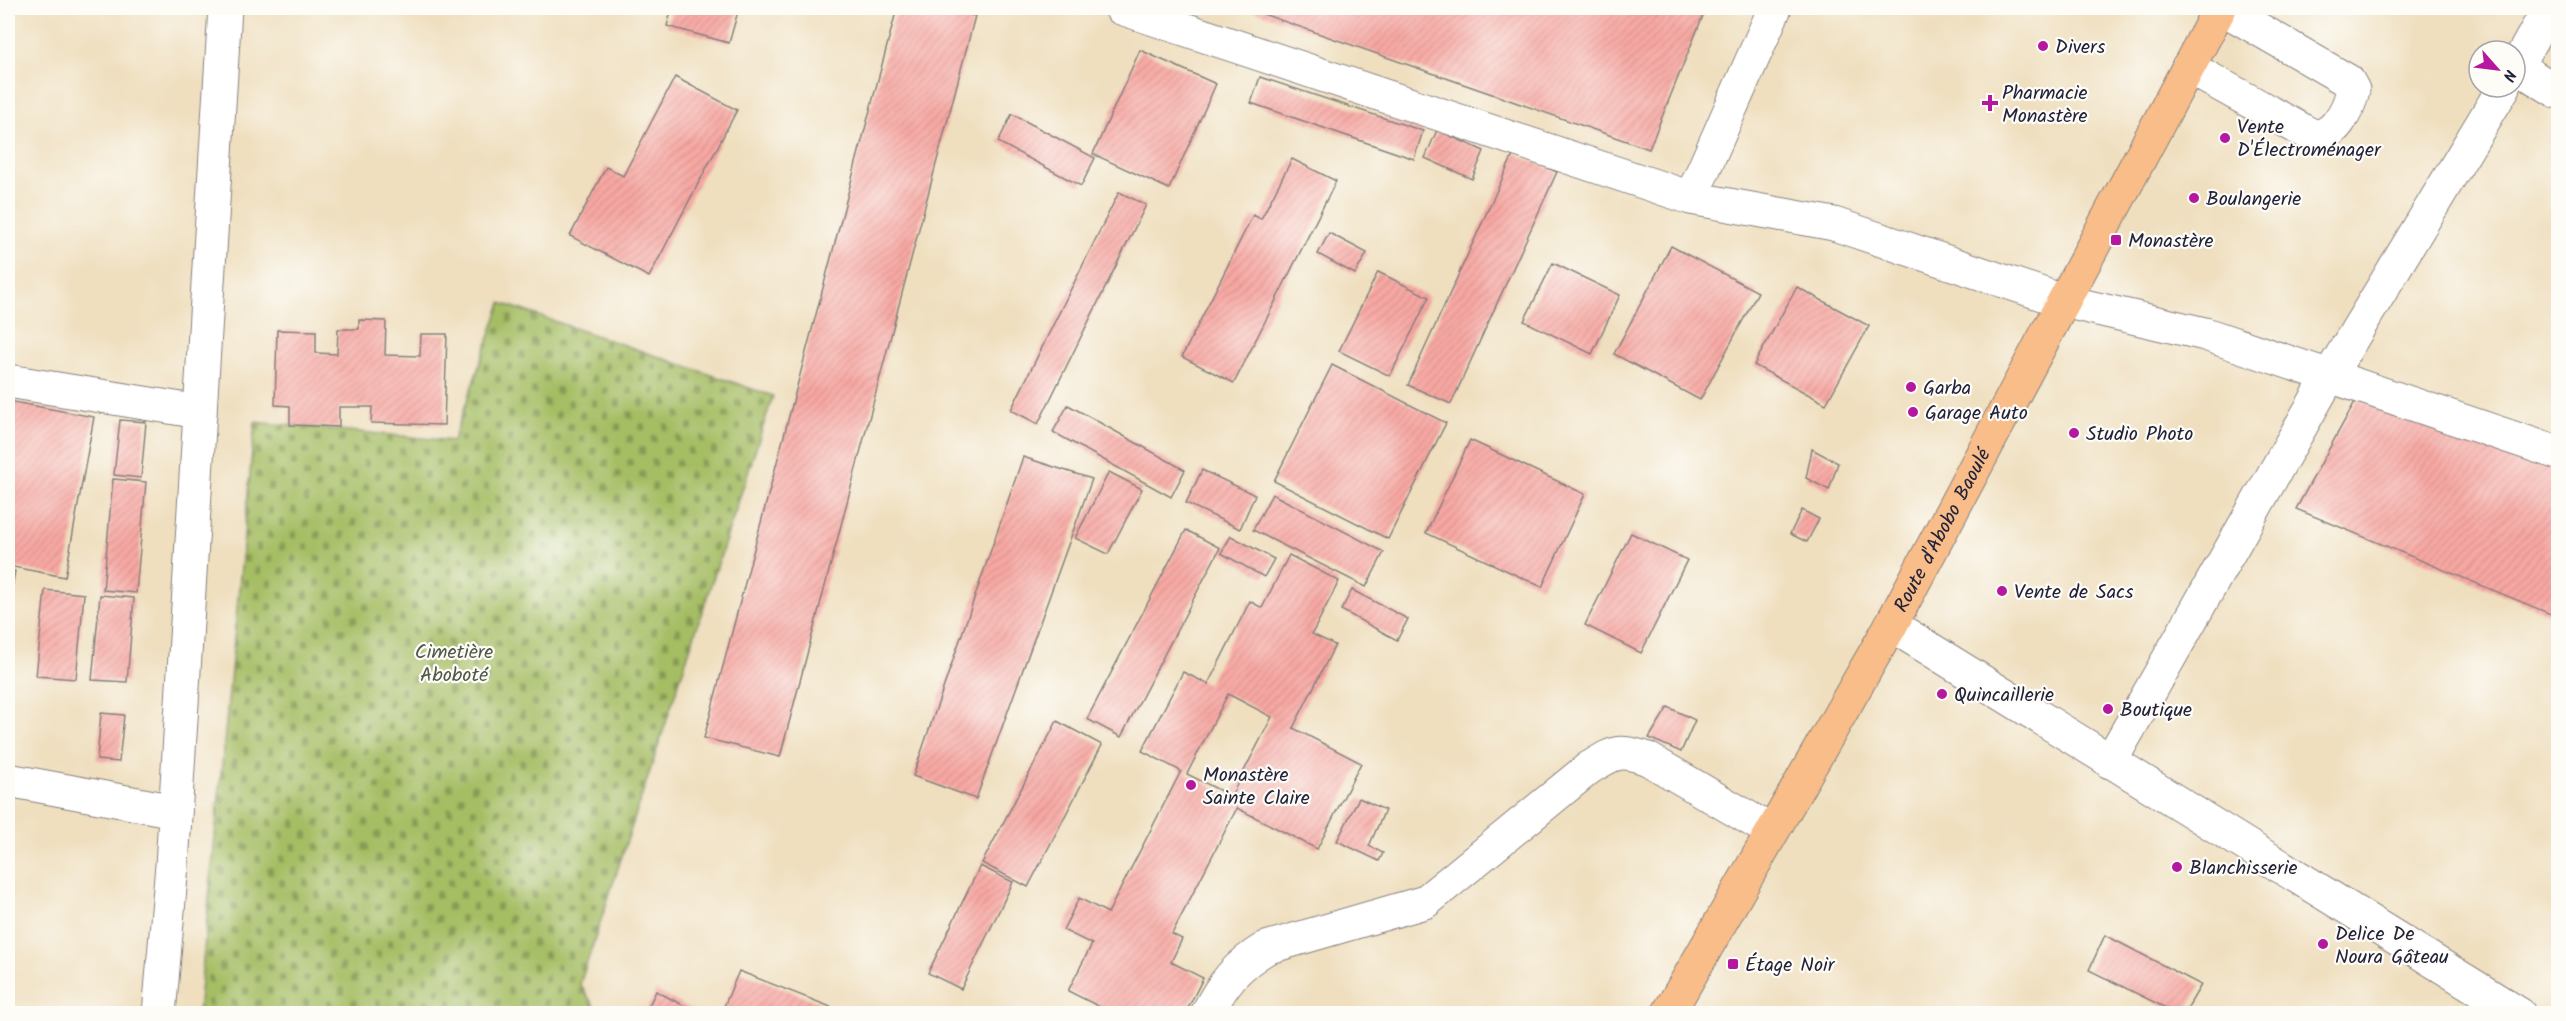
<svg xmlns="http://www.w3.org/2000/svg" width="2566" height="1021" font-family="Kalam,sans-serif">
	<style>
		.cemetery { fill: url(#cemetery-stones); stroke: #64704f; stroke-width: 1.5 }
		.building { fill: url(#building-hatch); fill-rule: evenodd }
		.lines { fill: none; stroke-linecap: round; stroke-linejoin: round }
		.minor-casing { stroke: #88807d; stroke-width: 35 }
		.major-casing { stroke: #88807d; stroke-width: 35 }
		.minor { stroke: #fff; stroke-width: 33 }
		.major { stroke: #f8bd89; stroke-width: 33 }
		.poi-dot { fill: #b5179e; stroke: #fdfcf7; stroke-width: 2 }
		.labels { text-anchor: middle; stroke-width: 4.5; stroke-linejoin: round; paint-order: stroke }
		.poi-label { font-size: 20px; fill: #22223b; stroke: #fdfcf7; text-anchor: start }
		.street-label { font-size: 20px; fill: #22223b; stroke: #fdfcf7 }
		.park-label { font-size: 20px; fill: #505849; stroke: #fdfcf7 }
	</style>
	<defs>
		<pattern id="cemetery-stones" width="16" height="16" patternUnits="userSpaceOnUse" patternTransform="scale(1.5)"><rect width="16" height="16" fill="#a5bd63"/><path d="M2 7V4a2 2 0 0 1 4 0v3zM10 15v-3a2 2 0 0 1 4 0v3z" fill="#869953"/></pattern>
		<pattern id="building-hatch" width="6" height="6" patternUnits="userSpaceOnUse" patternTransform="scale(1.5)"><rect width="6" height="6" fill="#f8a8a3"/><path d="M-1 1l2-2M0 6l6-6M5 7l2-2" fill="none" stroke="#d4908d"/></pattern>
	</defs>
	<rect width="100%" height="100%" fill="#fdfcf7"/>
	<filter id="ink" filterUnits="userSpaceOnUse"><feTurbulence type="fractalNoise" baseFrequency=".0167" numOctaves="2"/><feDisplacementMap in="SourceGraphic" scale="12" xChannelSelector="R" yChannelSelector="G"/><feConvolveMatrix kernelMatrix="1 2 1 2 8 2 1 2 1" color-interpolation-filters="sRGB"/></filter>
	<filter id="wash" filterUnits="userSpaceOnUse"><feTurbulence type="fractalNoise" baseFrequency=".008" numOctaves="4" result="noise"/><feDisplacementMap in="SourceGraphic" scale="24" xChannelSelector="R" yChannelSelector="G"/><feGaussianBlur stdDeviation="1.35" result="paint"/><feColorMatrix in="noise" values="0 0 0 0 0 0 0 0 0 0 0 0 0 0 0 0 0 1.4 0 .05"/><feComposite in="paint" operator="in"/></filter>
	<g filter="url(#wash)">
		<rect width="100%" height="100%" fill="#efdfbf"/>
		<polygon class="cemetery" points="501,303 773,396 580,984 598,1013 198,1013 255,422 453,441"/>
		<g id="blocks">
			<g class="building">
				<polygon points="672,8 739,8 729,43 667,26"/>
				<polygon points="897,8 944,8 975,16 780,757 704,738"/>
				<polygon points="1246,8 1706,8 1649,149"/>
				<polygon points="1140,50 1216,84 1169,189 1093,154"/>
				<polygon points="675,77 737,110 649,277 570,236 606,167 623,176"/>
				<polygon points="1260,77 1423,131 1414,159 1251,103"/>
				<polygon points="1012,114 1095,158 1081,186 998,142"/>
				<polygon points="1437,130 1484,151 1472,179 1425,158"/>
				<polygon points="1514,153 1557,172 1451,404 1408,385"/>
				<polygon points="1292,159 1336,181 1234,383 1182,357 1253,215 1261,219"/>
				<polygon points="1119,192 1146,205 1038,424 1011,410"/>
				<polygon points="1329,233 1367,253 1355,274 1318,254"/>
				<polygon points="1671,246 1758,292 1700,400 1614,354"/>
				<polygon points="1553,263 1620,295 1592,354 1524,321"/>
				<polygon points="1378,272 1429,297 1390,376 1339,351"/>
				<polygon points="1797,287 1869,326 1826,404 1754,365"/>
				<polygon points="359,320 386,321 385,355 420,356 421,334 447,334 444,425 371,423 372,407 339,407 339,427 290,425 290,406 275,405 277,330 316,331 316,353 337,354 338,329 359,329"/>
				<polygon points="1332,365 1446,423 1388,539 1274,481"/>
				<polygon points="2356,400 2558,467 2558,617 2296,509"/>
				<polygon points="8,401 94,417 65,577 8,566"/>
				<polygon points="1068,405 1185,470 1171,497 1053,432"/>
				<polygon points="120,420 146,422 141,478 114,475"/>
				<polygon points="1470,440 1585,494 1542,587 1426,533"/>
				<polygon points="1812,449 1838,463 1829,490 1806,478"/>
				<polygon points="1023,457 1092,479 976,799 913,776"/>
				<polygon points="1202,470 1255,495 1240,529 1186,503"/>
				<polygon points="1109,472 1142,489 1108,554 1075,538"/>
				<polygon points="113,479 146,482 136,593 103,590"/>
				<polygon points="1272,494 1384,552 1366,587 1253,530"/>
				<polygon points="1802,510 1819,519 1807,542 1790,534"/>
				<polygon points="1186,530 1220,548 1121,737 1087,719"/>
				<polygon points="1631,533 1687,560 1641,653 1585,625"/>
				<polygon points="1231,536 1274,559 1264,577 1221,553"/>
				<path d="M1289,555L1339,581L1312,634L1335,645L1293,728L1361,763L1317,849L1237,808L1172,934L1182,939L1171,962L1203,978L1185,1014H1114L1068,991L1092,944L1063,930L1079,898L1108,913L1181,771L1142,751L1183,672L1208,684L1250,601L1262,608ZM1228,694L1272,717L1231,796L1187,774Z"/>
				<polygon points="8,569 15,571 9,605 8,605"/>
				<polygon points="45,590 84,594 76,679 36,676"/>
				<polygon points="1352,590 1408,619 1397,640 1341,610"/>
				<polygon points="100,595 134,598 127,682 92,680"/>
				<polygon points="1668,707 1695,720 1681,752 1649,738"/>
				<polygon points="101,713 124,715 119,762 97,760"/>
				<polygon points="1057,721 1102,745 1028,887 982,863"/>
				<polygon points="1359,798 1385,810 1369,846 1383,853 1379,861 1337,841"/>
				<polygon points="980,866 1013,882 961,989 928,973"/>
				<polygon points="2105,935 2201,985 2184,1014 2178,1014 2089,970"/>
				<polygon points="739,971 846,1013 846,1014 729,1014 722,1011"/>
				<polygon points="656,991 700,1014 645,1014"/>
			</g>
		</g>
	</g>
	<g filter="url(#ink)">
		<use href="#blocks" fill-opacity="0" stroke="#88807d" stroke-width="1.5"/>
		<g class="lines">
			<g class="minor-casing">
				<g id="minor">
					<polyline points="1121,8 1691,198 1834,224 2063,301 2205,334 2558,453"/>
					<path d="M2188,67L2311,135C2333,141 2349,109 2353,90L2348,81L2222,8"/>
					<polyline points="2517,67 2558,92"/>
					<polyline points="2515,69 2549,8"/>
					<polyline points="1691,198 1775,8"/>
					<polyline points="8,381 200,412"/>
					<polyline points="1891,625 2519,1014"/>
					<polyline points="2110,762 2330,375 2504,87"/>
					<polyline points="8,780 175,811"/>
					<polyline points="159,1014 172,865 225,8"/>
					<path d="M1207,1014C1223,983 1236,966 1266,948L1425,902L1589,768C1614,753 1618,748 1648,759L1771,831"/>
				</g>
			</g>
			<g class="major-casing">
				<g id="major">
					<path id="s1" d="M1668,1014L1891,625L2220,8"/>
				</g>
			</g>
			<use href="#minor" class="minor"/>
			<use href="#major" class="major"/>
		</g>
	</g>
	<g class="poi-dot">
		<circle cx="2043" cy="46" r="6"/>
		<path d="M1987 94h6v6h6v6h-6v6h-6v-6h-6v-6h6z"/>
		<circle cx="2225" cy="138" r="6"/>
		<circle cx="2194" cy="198" r="6"/>
		<rect x="2110" y="234" width="12" height="12" rx="3"/>
		<circle cx="1911" cy="387" r="6"/>
		<circle cx="1913" cy="412" r="6"/>
		<circle cx="2074" cy="433" r="6"/>
		<circle cx="2002" cy="591" r="6"/>
		<circle cx="1942" cy="694" r="6"/>
		<circle cx="2108" cy="709" r="6"/>
		<circle cx="1191" cy="785" r="6"/>
		<circle cx="2177" cy="867" r="6"/>
		<circle cx="2323" cy="944" r="6"/>
		<rect x="1727" y="958" width="12" height="12" rx="3"/>
	</g>
	<g class="labels">
		<g class="poi-label">
			<text x="2055" y="53">Divers</text>
			<text x="2002" y="99">Pharmacie<tspan x="2002" dy="23">Monastère</tspan></text>
			<text x="2237" y="133">Vente<tspan x="2237" dy="23">D'Électroménager</tspan></text>
			<text x="2206" y="205">Boulangerie</text>
			<text x="2128" y="247">Monastère</text>
			<text x="1923" y="394">Garba</text>
			<text x="1925" y="419">Garage Auto</text>
			<text x="2086" y="440">Studio Photo</text>
			<text x="2014" y="598">Vente de Sacs</text>
			<text x="1954" y="701">Quincaillerie</text>
			<text x="2120" y="716">Boutique</text>
			<text x="1203" y="781">Monastère<tspan x="1203" dy="23">Sainte Claire</tspan></text>
			<text x="2189" y="874">Blanchisserie</text>
			<text x="2335" y="940">Delice De<tspan x="2335" dy="23">Noura Gâteau</tspan></text>
			<text x="1745" y="971">Étage Noir</text>
		</g>
		<g class="street-label">
			<text dy="7" stroke="none"><textPath href="#s1" startOffset="556">Route d'Abobo Baoulé</textPath></text>
		</g>
		<g class="park-label">
			<text x="454" y="658">Cimetière<tspan x="454" dy="23">Aboboté</tspan></text>
		</g>
	</g>
	<rect width="2566" height="1021" fill="none" stroke="#fdfcf7" stroke-width="30"/>
	<g transform="translate(2497 69) rotate(118)"><circle r="28" fill="#fdfcf7" stroke="#a5a5ac" stroke-width="1.5"/>
	<path d="M0-4.5L10 22L0 15L-10 22Z" fill="#b5179e"/>
	<text y="-9" font-size="16" font-weight="bold" text-anchor="middle" fill="#22223b">N</text>
	</g>
</svg>
